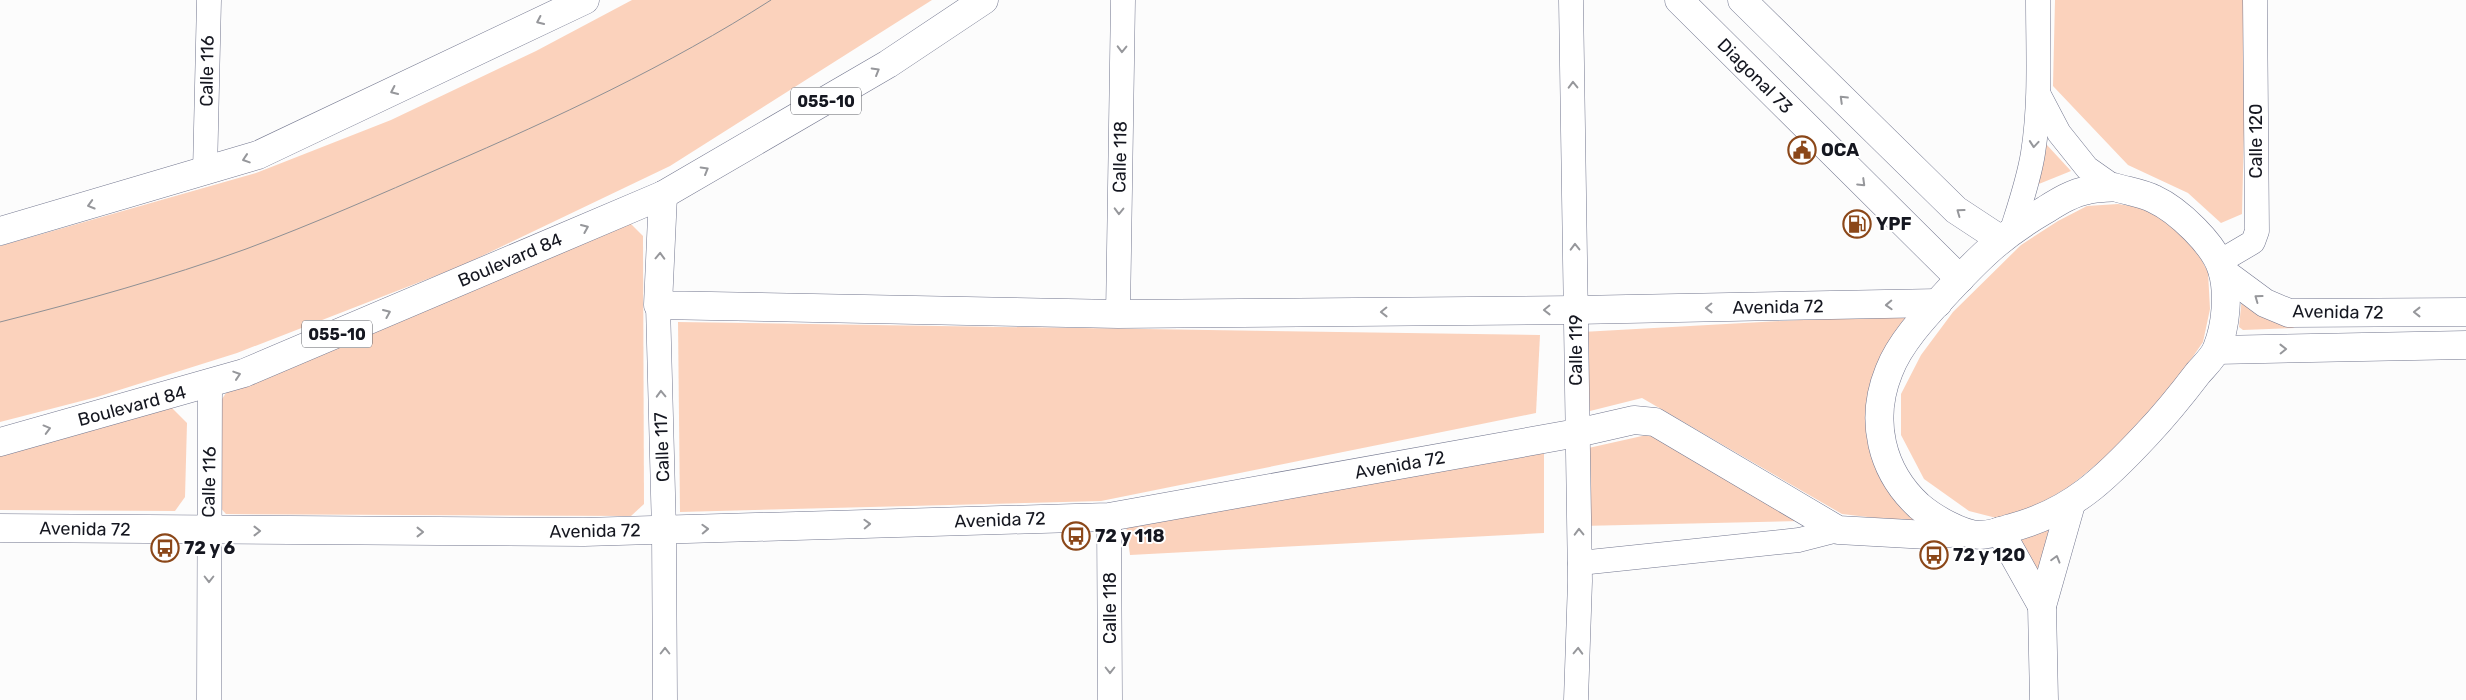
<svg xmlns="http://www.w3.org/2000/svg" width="2466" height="700" font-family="Rubik,sans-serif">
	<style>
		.green { fill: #fbd2bc }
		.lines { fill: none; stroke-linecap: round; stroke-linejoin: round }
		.minor-casing { stroke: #73778f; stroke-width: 25 }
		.tertiary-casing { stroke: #73778f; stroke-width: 29 }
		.secondary-casing { stroke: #73778f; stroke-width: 29 }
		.trunk-casing { stroke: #73778f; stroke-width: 29 }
		.minor { stroke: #fff; stroke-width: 24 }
		.tertiary { stroke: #fff; stroke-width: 28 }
		.secondary { stroke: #fff; stroke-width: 28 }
		.trunk { stroke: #fff; stroke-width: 28 }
		.tram { stroke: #8f9094; stroke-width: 1 }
		.oneway { stroke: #96979b }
		.labels { text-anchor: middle; stroke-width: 4; stroke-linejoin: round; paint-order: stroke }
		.shield { fill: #fff; stroke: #5b5d63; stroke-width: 1 }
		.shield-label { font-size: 16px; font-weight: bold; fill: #151720 }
		.street-label { font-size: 18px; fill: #151720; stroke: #fff }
		.poi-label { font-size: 18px; font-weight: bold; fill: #151720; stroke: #fff; text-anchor: start }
	</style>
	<rect width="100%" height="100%" fill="#fcfcfc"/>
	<g class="green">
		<polygon points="632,0 932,0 670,166 461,266 237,353 97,397 0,422 0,246 256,173 391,120 536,51"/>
		<polygon points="2055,0 2247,0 2242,214 2221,223 2188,193 2128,165 2053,86"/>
		<polygon points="2034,131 2071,171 2024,190"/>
		<polygon points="2118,204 2149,209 2173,224 2193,244 2208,272 2210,309 2203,342 2172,387 2119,446 2070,486 2038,505 2020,524 1969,511 1924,479 1901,435 1901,394 1921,355 1953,312 2021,245 2058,221 2087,206"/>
		<polygon points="630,223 643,236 644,504 631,516 226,514 216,503 218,405 228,390"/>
		<polygon points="2242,297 2263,317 2295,328 2243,330 2239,327"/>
		<polygon points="1908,314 1879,363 1868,405 1919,523 1842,514 1642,398 1578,414 1582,332"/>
		<polygon points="678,322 1540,335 1536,413 1101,501 680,512"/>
		<polygon points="169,405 187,423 185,497 175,511 0,510 0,453"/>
		<polygon points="1651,434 1801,521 1581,526 1584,449"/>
		<polygon points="1544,446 1544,533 1130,555 1126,525"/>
		<polygon points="2069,507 2042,603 2002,533"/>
	</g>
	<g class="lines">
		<g class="minor-casing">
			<g id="minor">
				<polyline points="1571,0 1580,581 1576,700"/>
				<polyline points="2039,95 2059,133 2087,168 2114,187"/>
				<polyline points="205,172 209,0"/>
				<path d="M2012,230C2020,205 2029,179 2033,153C2041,102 2038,51 2038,0"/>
				<polyline points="2219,262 2253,242 2257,231 2255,0"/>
				<polyline points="658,305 664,531 665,700"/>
				<polyline points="1118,314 1123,0"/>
				<polyline points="1109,517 1110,700"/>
				<polyline points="1580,563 1799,540 1838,530"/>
				<polyline points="209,700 210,384"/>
			</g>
		</g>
		<g class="tertiary-casing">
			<g id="tertiary">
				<polyline points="663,195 658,305 1118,314 1576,310 1938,303"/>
				<polyline points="0,528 584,532 1109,517 1577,433 1634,420 1655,422 1838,530 1928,535 1960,532"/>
				<polyline points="2000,531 2042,606"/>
				<polyline points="2044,700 2042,606 2071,504"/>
			</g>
		</g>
		<g class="secondary-casing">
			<g id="secondary">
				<polyline points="1679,0 1960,279"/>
				<polyline points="1742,0 1956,210 2000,239"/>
				<path d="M2114,187C2127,191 2142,193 2154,199C2178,210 2215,245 2222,270C2229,293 2226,326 2217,348C2214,357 2204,366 2198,373C2182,394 2165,415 2147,434C2106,478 2072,512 2011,528C2001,531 1990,535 1980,535C1962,535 1933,518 1919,506C1881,471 1869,420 1889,371C1901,340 1929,312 1952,287C1984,253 2004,234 2045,210C2058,202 2072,193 2088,190C2096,188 2105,188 2114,187Z"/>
				<polyline points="2223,272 2265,303 2289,313 2466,312"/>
				<polyline points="2217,350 2466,345"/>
			</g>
		</g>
		<g class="trunk-casing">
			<g id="trunk">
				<polyline points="0,231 258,155 585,0"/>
				<polyline points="0,442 244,373 663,195 888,64 984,0"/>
			</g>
		</g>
		<use href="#minor" class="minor"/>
		<use href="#tertiary" class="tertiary"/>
		<use href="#secondary" class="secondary"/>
		<use href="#trunk" class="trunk"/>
		<path class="tram" d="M0,322C83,301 166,278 246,249C313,224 379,195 445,166C556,118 668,66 771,0"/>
	</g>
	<defs><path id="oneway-chevron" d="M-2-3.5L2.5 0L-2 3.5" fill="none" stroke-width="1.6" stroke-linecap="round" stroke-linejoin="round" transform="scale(1.25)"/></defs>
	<g class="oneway">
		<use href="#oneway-chevron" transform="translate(540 21) rotate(155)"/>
		<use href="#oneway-chevron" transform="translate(1122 49) rotate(91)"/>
		<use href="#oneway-chevron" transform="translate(876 71) rotate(-30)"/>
		<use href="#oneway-chevron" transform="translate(1573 85) rotate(-91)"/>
		<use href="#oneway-chevron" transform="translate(394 91) rotate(155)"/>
		<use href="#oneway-chevron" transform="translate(1843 99) rotate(-136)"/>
		<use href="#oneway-chevron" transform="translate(2034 144) rotate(95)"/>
		<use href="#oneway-chevron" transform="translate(246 159) rotate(162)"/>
		<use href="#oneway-chevron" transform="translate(705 170) rotate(-30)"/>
		<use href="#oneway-chevron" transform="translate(1862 183) rotate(44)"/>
		<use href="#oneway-chevron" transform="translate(91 205) rotate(164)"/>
		<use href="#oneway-chevron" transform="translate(1119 211) rotate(91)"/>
		<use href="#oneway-chevron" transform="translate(1960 212) rotate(-144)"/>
		<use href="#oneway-chevron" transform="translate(585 228) rotate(-23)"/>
		<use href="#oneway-chevron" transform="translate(1575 247) rotate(-91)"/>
		<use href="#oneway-chevron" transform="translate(660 256) rotate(-88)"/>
		<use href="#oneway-chevron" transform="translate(2258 298) rotate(-144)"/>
		<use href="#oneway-chevron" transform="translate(1889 305) rotate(178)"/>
		<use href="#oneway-chevron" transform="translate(1709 308) rotate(179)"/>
		<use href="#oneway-chevron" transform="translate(1547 310) rotate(179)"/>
		<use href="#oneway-chevron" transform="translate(1384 312) rotate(179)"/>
		<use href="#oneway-chevron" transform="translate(2417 312) rotate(180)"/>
		<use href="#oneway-chevron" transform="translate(387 313) rotate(-23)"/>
		<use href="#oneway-chevron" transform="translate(2283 349) rotate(-1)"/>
		<use href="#oneway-chevron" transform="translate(237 375) rotate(-18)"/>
		<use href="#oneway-chevron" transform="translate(661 394) rotate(-92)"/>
		<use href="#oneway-chevron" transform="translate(47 429) rotate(-15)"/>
		<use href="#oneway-chevron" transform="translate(867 524) rotate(-2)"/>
		<use href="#oneway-chevron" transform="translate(705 529) rotate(-2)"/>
		<use href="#oneway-chevron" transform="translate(257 531)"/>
		<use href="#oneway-chevron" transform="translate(420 532)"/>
		<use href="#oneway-chevron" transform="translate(1579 532) rotate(-91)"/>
		<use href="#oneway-chevron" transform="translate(2056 559) rotate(-74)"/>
		<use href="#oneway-chevron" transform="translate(209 579) rotate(90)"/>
		<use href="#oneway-chevron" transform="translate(665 651) rotate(-90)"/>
		<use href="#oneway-chevron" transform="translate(1578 651) rotate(-88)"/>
		<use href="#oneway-chevron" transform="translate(1110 670) rotate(90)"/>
	</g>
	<defs>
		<g id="civic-ring" transform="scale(1.4375)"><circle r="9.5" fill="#fff" stroke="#8b4719" stroke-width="1.5"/><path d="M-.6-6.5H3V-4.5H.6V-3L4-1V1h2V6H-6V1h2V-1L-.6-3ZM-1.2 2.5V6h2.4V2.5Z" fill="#8b4719"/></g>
		<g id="fuel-ring" transform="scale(1.4375)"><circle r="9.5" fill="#fff" stroke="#8b4719" stroke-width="1.5"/><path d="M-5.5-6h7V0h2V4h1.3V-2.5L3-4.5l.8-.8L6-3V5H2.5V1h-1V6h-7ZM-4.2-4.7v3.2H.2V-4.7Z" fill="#8b4719"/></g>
		<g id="bus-ring" transform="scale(1.4375)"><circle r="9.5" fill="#fff" stroke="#8b4719" stroke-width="1.5"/><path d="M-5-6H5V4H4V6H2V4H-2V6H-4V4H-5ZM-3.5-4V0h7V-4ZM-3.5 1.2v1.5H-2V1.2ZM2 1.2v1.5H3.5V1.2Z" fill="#8b4719"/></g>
	</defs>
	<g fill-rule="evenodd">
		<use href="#civic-ring" x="1802" y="150"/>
		<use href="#fuel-ring" x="1857" y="224"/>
		<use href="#bus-ring" x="1076" y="536"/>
		<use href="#bus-ring" x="165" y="548"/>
		<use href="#bus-ring" x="1934" y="555"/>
	</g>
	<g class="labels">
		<g class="shield">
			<rect x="791" y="87.5" width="70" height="27" rx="4"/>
			<rect x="302" y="320.5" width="70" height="27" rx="4"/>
		</g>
		<g class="shield-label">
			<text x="826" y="107">055-10</text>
			<text x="337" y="340">055-10</text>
		</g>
		<g class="street-label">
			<text transform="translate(207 71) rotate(-89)" y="6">Calle 116</text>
			<text transform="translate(1755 76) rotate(45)" y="6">Diagonal 73</text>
			<text transform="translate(2256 141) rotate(-90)" y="6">Calle 120</text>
			<text transform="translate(1120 157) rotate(-89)" y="6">Calle 118</text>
			<text transform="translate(510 260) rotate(-23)" y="6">Boulevard 84</text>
			<text transform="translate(1778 307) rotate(-1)" y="6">Avenida 72</text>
			<text transform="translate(2338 312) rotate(1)" y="6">Avenida 72</text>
			<text transform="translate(1576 350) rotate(-90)" y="6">Calle 119</text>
			<text transform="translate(132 406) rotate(-15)" y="6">Boulevard 84</text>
			<text transform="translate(662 447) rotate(-92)" y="6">Calle 117</text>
			<text transform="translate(1400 465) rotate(-10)" y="6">Avenida 72</text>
			<text transform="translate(209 482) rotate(-89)" y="6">Calle 116</text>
			<text transform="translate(1000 520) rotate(-2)" y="6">Avenida 72</text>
			<text transform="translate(85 529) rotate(1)" y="6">Avenida 72</text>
			<text transform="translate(595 531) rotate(-1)" y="6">Avenida 72</text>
			<text transform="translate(1110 608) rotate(-90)" y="6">Calle 118</text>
		</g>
		<g class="poi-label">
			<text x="1821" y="156">OCA</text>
			<text x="1876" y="230">YPF</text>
			<text x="1095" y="542">72 y 118</text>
			<text x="184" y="554">72 y 6</text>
			<text x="1953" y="561">72 y 120</text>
		</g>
	</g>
</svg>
